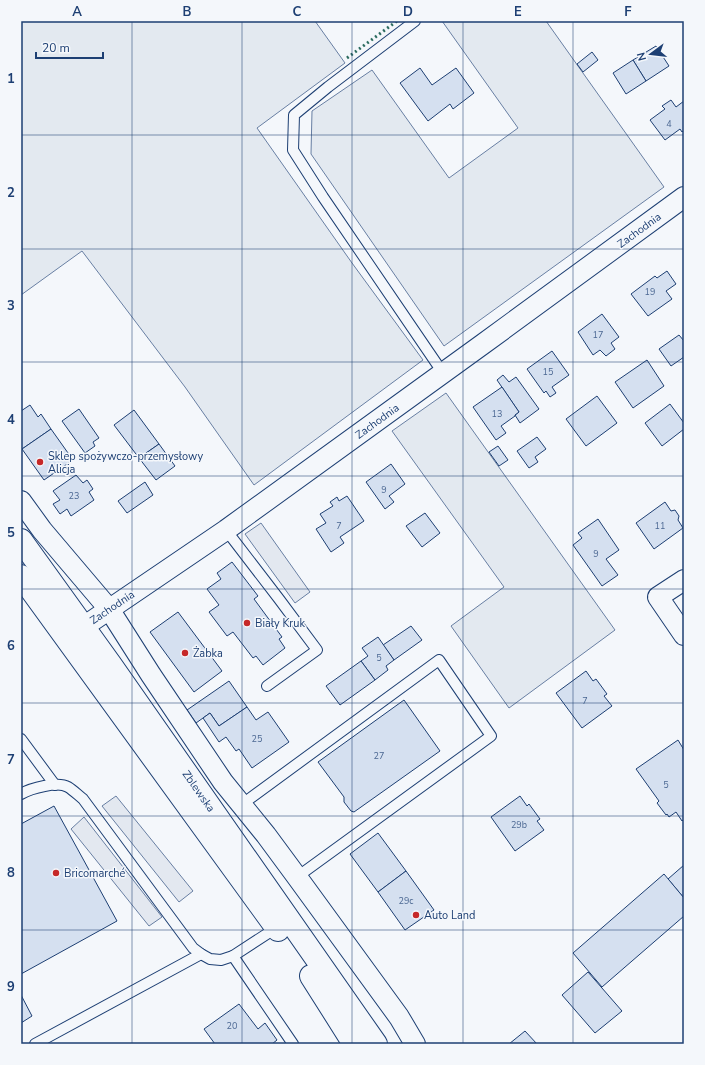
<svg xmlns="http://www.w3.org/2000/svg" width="705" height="1065" font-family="'Nunito Sans',sans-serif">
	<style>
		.green { fill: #e3e9f0; stroke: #687fa3 }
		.parking { fill: #e3e8f0; stroke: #687fa3 }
		.building { fill: #d5e0f0; stroke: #1d3f73 }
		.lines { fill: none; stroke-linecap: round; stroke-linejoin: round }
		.lane-casing { stroke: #1d3f73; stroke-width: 12 }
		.street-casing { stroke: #1d3f73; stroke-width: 22 }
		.primary-casing { stroke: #1d3f73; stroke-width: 24 }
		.lane { stroke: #f4f7fb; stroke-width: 10 }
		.street { stroke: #f4f7fb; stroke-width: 20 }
		.primary { stroke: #f4f7fb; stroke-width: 22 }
		.hedge { stroke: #2c6c60; stroke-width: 3; stroke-dasharray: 2 3; stroke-linecap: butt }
		.grid { fill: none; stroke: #1d3f73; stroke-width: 1; stroke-opacity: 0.55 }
		.poi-dot { fill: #c62828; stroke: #f4f7fb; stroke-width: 1.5 }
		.labels { text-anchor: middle; stroke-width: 3; stroke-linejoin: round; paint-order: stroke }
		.number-label { font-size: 9px; fill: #4b6792 }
		.street-label { font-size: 11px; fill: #1d3f73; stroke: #f4f7fb }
		.poi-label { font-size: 11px; fill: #1d3f73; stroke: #f4f7fb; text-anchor: start }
		.neatline { fill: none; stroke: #1d3f73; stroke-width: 1.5 }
		.grid-label { font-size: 13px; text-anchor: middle; font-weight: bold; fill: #1d3f73 }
	</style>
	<rect width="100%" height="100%" fill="#f4f7fb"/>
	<g class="green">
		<polygon points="21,21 315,21 345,63 257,128 352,263 423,360 254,485 185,387 82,251 21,295"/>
		<polygon points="442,21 546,21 664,187 444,346 311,154 312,111 372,70 449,178 518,128"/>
		<polygon points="446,393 615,630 509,708 451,626 504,587 392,431"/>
	</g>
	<g class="parking">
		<polygon points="261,523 310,592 295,603 245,534"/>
		<polygon points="116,796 193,891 179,902 102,806"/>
		<polygon points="84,817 162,917 149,926 71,829"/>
	</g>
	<g class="building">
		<polygon points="656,46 669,66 646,81 633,60"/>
		<polygon points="592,52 598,60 583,72 577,64"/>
		<polygon points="633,60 646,81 626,94 613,73"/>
		<polygon points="420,68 432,85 456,68 474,93 453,109 450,104 428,121 400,83"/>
		<polygon points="671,100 676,107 684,101 684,130 682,132 680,129 665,140 650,120 665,109 662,106"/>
		<polygon points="667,271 676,284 666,291 672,299 648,316 631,294 655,276 657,278"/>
		<polygon points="602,314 619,337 611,343 615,349 606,356 600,350 593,355 578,332"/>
		<polygon points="679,335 684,341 684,357 671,366 659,349"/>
		<polygon points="552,351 569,375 552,387 556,393 550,397 546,391 544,393 527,369"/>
		<polygon points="647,360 664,386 633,408 615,382"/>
		<polygon points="503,375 509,382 516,377 539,409 520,423 515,415 519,412 497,380"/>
		<polygon points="502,387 519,412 515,415 515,416 501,426 506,433 496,440 473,407"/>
		<polygon points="597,396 617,423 586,446 566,419"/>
		<polygon points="670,404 684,423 684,429 662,446 645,423"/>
		<polygon points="30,405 38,417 41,414 51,429 22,449 21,448 21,411"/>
		<polygon points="79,409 99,438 93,442 95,446 85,453 62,421"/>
		<polygon points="134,410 159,444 139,458 114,425"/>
		<polygon points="51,429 73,460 44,480 22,449"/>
		<polygon points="537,437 546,449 535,457 538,462 529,468 517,451"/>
		<polygon points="159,444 175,466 156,480 139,458"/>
		<polygon points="498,446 508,460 499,466 489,452"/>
		<polygon points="391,464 405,484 389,496 394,502 385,509 366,482"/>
		<polygon points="76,475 83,483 87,480 93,489 89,492 94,500 71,516 67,509 60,514 53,504 60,500 53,491"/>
		<polygon points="145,482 153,495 127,513 118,501"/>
		<polygon points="347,496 364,521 340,537 344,543 331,552 316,529 326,523 320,514 333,506 330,502 337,497 339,501"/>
		<polygon points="665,502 671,511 675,510 679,516 678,520 683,528 654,549 636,523"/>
		<polygon points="425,513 440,533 422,547 406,526"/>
		<polygon points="598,519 619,550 606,559 618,575 602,586 573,545 582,538 578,533"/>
		<polygon points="232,562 258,596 254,599 282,637 279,639 285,648 263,665 256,656 253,658 233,632 227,636 209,612 219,605 207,589 221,579 217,573"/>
		<polygon points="178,612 222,671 194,692 150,632"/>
		<polygon points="411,626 422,640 394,660 383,645"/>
		<polygon points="378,637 394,660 386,666 388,670 375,680 361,661 368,656 362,648"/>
		<polygon points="361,661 375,680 340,705 326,686"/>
		<polygon points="586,671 593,681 596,679 607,694 604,696 612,706 582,728 556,693"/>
		<polygon points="229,681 247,707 219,726 210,713 196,723 187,710"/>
		<polygon points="404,700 440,751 354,812 351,811 344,802 344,797 318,762"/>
		<polygon points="247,707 256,720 268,712 289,742 252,768 239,749 236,751 226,737 219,742 203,718 210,713 219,726"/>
		<polygon points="678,740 684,750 684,819 682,821 676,812 669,817 667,814 666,815 657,803 659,801 636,769"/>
		<polygon points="520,796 527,806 529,804 540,819 537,821 544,830 515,851 491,817"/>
		<polygon points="54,806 117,921 21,974 21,824"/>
		<polygon points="378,833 406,871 378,892 350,854"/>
		<polygon points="684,865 684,898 668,879"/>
		<polygon points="406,871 434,910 405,930 378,892"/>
		<polygon points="664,874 684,898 684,916 602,987 573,953"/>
		<polygon points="588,972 622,1011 595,1033 562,995"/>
		<polygon points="21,995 32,1016 21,1023"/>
		<polygon points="239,1004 258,1029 265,1023 277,1040 272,1044 215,1044 204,1029"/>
		<polygon points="525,1031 537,1044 509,1044"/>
	</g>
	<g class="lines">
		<g class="lane-casing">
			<g id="lane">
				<polyline points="415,21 328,87 294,115 293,150 323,197 443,373"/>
				<polyline points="226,530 279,599 317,650 267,686"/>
				<polyline points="21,739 55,785"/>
				<path d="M21,794C31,788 58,781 68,787C73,790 78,795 83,799L193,948L201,954L210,959L221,960L233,956L276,928"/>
				<polyline points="241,805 439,660 491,736 297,877"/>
				<polyline points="233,956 293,1044"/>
				<polyline points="35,1044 201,954"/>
			</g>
		</g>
		<g class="street-casing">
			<g id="street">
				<polyline points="21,501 42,530 109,609 151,675 223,782 266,835 297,877 399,1017 415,1044"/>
				<polyline points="684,580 658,597 684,635"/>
				<polyline points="70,636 226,530 483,344 684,197"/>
			</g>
		</g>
		<g class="primary-casing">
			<g id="primary">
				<polyline points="21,540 111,665 376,1044"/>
				<polyline points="21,576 278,930"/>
				<polyline points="311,976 354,1044"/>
			</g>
		</g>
		<use href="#lane" class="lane"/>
		<use href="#street" class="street"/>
		<use href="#primary" class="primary"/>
		<polyline class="hedge" points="347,58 397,21"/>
	</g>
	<path class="grid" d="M132,21V1044M242,21V1044M352,21V1044M463,21V1044M573,21V1044M21,135H684M21,249H684M21,362H684M21,476H684M21,589H684M21,703H684M21,816H684M21,930H684"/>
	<g class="poi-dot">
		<circle cx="40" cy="462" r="4"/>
		<circle cx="247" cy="623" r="4"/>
		<circle cx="185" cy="653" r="4"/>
		<circle cx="56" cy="873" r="4"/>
		<circle cx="416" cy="915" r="4"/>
	</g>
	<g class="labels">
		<g class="number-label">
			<text x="669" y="127">4</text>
			<text x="650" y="295">19</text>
			<text x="598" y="338">17</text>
			<text x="548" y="375">15</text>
			<text x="497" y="417">13</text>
			<text x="384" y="493">9</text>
			<text x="74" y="499">23</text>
			<text x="339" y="529">7</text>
			<text x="660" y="529">11</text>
			<text x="596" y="557">9</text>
			<text x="379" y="661">5</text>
			<text x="585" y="704">7</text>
			<text x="257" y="742">25</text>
			<text x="379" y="759">27</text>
			<text x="666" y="788">5</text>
			<text x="519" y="828">29b</text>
			<text x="406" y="904">29c</text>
			<text x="232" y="1029">20</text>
		</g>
		<g class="street-label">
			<text transform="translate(639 230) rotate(-36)" y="4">Zachodnia</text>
			<text transform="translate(377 421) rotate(-36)" y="4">Zachodnia</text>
			<text transform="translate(112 607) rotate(-34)" y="4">Zachodnia</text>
			<text transform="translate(199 791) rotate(55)" y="4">Zblewska</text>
		</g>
		<g class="poi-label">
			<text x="48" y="460">Sklep spożywczo-przemysłowy<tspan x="48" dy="13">Alicja</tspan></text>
			<text x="255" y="627">Biały Kruk</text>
			<text x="193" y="657">Żabka</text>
			<text x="64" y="877">Bricomarché</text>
			<text x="424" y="919">Auto Land</text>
		</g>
	</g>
	<rect width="705" height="1065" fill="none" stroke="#f4f7fb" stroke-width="44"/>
	<g transform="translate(651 54) rotate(255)" stroke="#f4f7fb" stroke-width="3" paint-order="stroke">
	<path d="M0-3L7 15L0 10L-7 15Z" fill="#1d3f73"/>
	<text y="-6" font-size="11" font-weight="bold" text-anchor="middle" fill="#1d3f73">N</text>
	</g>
	<path d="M36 52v6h67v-6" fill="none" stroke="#1d3f73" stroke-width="2"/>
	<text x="42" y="52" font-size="12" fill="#1d3f73" stroke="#f4f7fb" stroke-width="3" paint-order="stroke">20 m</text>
	<rect x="22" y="22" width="661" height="1021" class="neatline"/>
	<g class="grid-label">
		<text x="77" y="16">A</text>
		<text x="187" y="16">B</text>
		<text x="297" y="16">C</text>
		<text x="408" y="16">D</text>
		<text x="518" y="16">E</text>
		<text x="628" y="16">F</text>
		<text x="11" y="83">1</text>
		<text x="11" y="197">2</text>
		<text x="11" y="310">3</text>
		<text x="11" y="424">4</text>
		<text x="11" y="537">5</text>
		<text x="11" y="650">6</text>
		<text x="11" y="764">7</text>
		<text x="11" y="877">8</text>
		<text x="11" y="991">9</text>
	</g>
</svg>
